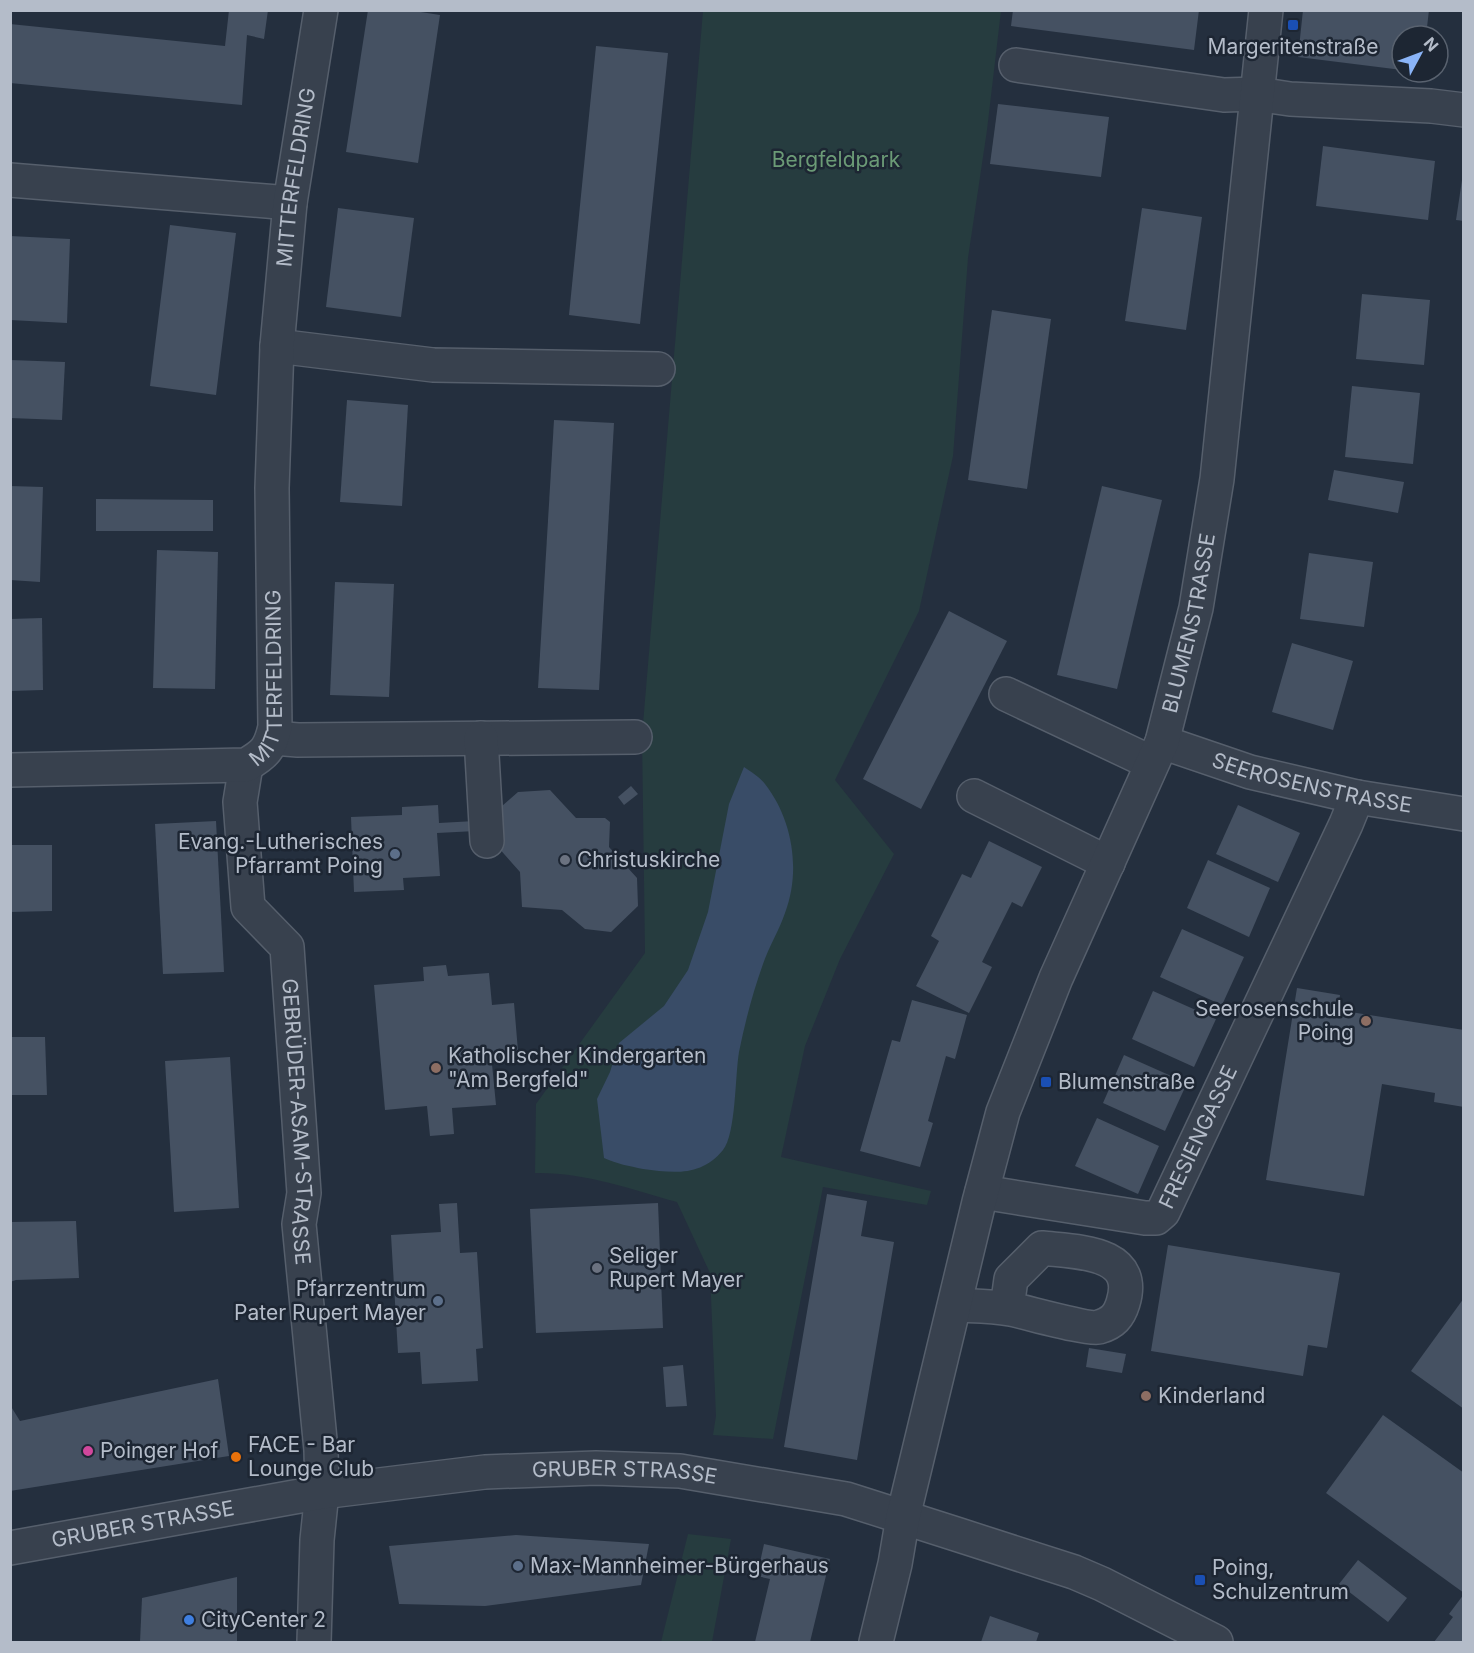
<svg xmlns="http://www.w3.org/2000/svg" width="1474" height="1653" font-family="Inter,sans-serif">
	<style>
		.green { fill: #263c3f }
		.water { fill: #394c67 }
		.building { fill: #455162 }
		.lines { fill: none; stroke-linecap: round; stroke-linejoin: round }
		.minor-casing { stroke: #565f6c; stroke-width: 36 }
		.minor { stroke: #38414e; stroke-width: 33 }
		.transit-dot { fill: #1a4fb4; stroke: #1d2633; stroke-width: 2 }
		.service-dot { fill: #5c6f8a; stroke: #1d2633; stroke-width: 2 }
		.worship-dot { fill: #6b7280; stroke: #1d2633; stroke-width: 2 }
		.education-dot { fill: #8d6e63; stroke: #1d2633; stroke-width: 2 }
		.hotel-dot { fill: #d1479c; stroke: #1d2633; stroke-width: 2 }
		.food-dot { fill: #e8710a; stroke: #1d2633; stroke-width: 2 }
		.shop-dot { fill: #3f7fe0; stroke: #1d2633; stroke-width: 2 }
		.labels { text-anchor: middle; stroke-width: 5; stroke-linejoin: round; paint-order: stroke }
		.poi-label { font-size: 21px; fill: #b4bcc9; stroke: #1d2633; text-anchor: start }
		.park-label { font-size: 21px; fill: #6b9a76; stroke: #1d2633 }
		.street-label { font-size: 21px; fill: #b4bcc9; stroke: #1d2633 }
	</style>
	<rect width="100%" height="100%" fill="#242f3e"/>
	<g class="green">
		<path d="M703,11H1001L987,130L968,258L953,456L919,611L835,780L894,854L840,959L805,1046L781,1157L931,1191L927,1205L823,1187L773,1439L713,1435L716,1416L710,1273L677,1202C631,1189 583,1172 535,1173L536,1104L645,953L642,736Z"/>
		<polygon points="688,1534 731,1539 712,1642 661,1642"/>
	</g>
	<path class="water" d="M744,767C751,772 760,777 765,784C793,820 801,871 785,913C779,931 769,946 763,964C753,992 745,1022 739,1052C735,1075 736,1134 723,1150C701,1177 673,1173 643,1169C629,1166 617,1164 604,1158L597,1099L610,1072L619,1043L664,1006L688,970L708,912L729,804Z"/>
	<g class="building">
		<polygon points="229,10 268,10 264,39 247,35 242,105 10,83 10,24 225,46"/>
		<polygon points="368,10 408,10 440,15 418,163 346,152"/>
		<polygon points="1013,10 1199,10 1194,50 1011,26"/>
		<polygon points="1303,10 1429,10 1426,36 1402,36 1402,70 1298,57"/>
		<polygon points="596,46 668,53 640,324 569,315"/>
		<polygon points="998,104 1109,117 1101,177 990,164"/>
		<polygon points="1323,146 1435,161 1428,220 1316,206"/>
		<polygon points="1462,180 1464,181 1464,221 1456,220"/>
		<polygon points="338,208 414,218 401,317 326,307"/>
		<polygon points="1142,208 1202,217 1186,330 1125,321"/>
		<polygon points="170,225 236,233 216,395 150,386"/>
		<polygon points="10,236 70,239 67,323 10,320"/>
		<polygon points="1362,294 1430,300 1424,365 1356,359"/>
		<polygon points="992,310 1051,319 1027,489 968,480"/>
		<polygon points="10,360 65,362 62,420 10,418"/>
		<polygon points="1352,386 1420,393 1413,464 1345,457"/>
		<polygon points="347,400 408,405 402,506 340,502"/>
		<polygon points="554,420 614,423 599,690 538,688"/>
		<polygon points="1334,470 1404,482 1398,513 1328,500"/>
		<polygon points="10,486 43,487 40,582 10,580"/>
		<polygon points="1102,486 1162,500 1117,689 1057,675"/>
		<polygon points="96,499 213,500 213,531 96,531"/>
		<polygon points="157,550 218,552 215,689 153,688"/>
		<polygon points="1309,553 1373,562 1364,627 1300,619"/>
		<polygon points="335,582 394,584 389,697 330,695"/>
		<polygon points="949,611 1007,641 921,809 863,779"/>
		<polygon points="42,618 43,690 10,691 10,619"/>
		<polygon points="1292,643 1353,661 1333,730 1272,712"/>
		<polygon points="631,786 638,794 624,805 618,797"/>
		<polygon points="550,790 576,818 605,818 610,822 609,847 637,878 638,906 611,932 585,929 562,910 522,907 520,872 497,846 494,813 518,792"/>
		<polygon points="438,805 439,823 475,821 476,831 437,833 440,876 403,878 404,890 354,892 351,817 402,815 402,807"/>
		<polygon points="1238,805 1300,833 1278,882 1216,854"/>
		<polygon points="216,821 224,972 163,974 155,824"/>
		<polygon points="989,841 1042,867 1022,907 1012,902 982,962 992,967 969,1013 916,986 939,941 931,936 962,874 971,878"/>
		<polygon points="10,845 52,845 52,911 10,912"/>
		<polygon points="1208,860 1270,888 1249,937 1187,908"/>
		<polygon points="1182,929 1244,957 1222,1005 1160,977"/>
		<polygon points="446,965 448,976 489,973 492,1005 514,1003 518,1051 491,1054 496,1105 452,1108 454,1134 430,1136 427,1106 385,1110 374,985 424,981 423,967"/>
		<polygon points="1297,988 1340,995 1338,1010 1464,1030 1464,1107 1434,1102 1435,1093 1382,1084 1364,1196 1266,1180"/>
		<polygon points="1153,991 1216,1019 1194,1067 1132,1039"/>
		<polygon points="912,1000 967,1015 955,1059 946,1056 928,1121 933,1123 920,1167 860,1151 892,1040 900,1042"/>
		<polygon points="10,1037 45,1037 47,1095 10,1095"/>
		<polygon points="1124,1055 1187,1083 1165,1131 1103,1103"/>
		<polygon points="230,1057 239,1208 174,1212 165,1061"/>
		<polygon points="1097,1118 1159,1146 1138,1194 1075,1166"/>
		<polygon points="827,1194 867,1201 861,1236 894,1242 857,1460 784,1447"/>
		<polygon points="457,1203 460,1253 477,1252 483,1348 476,1349 478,1381 422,1384 420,1352 398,1353 391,1235 441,1232 439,1204"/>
		<polygon points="658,1203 663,1328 536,1333 530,1209"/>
		<polygon points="76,1221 79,1278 16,1280 10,1282 10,1222"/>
		<polygon points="1168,1245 1340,1273 1327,1348 1308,1345 1303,1376 1151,1351"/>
		<polygon points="1464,1298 1464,1409 1411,1371"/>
		<polygon points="1089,1348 1126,1354 1122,1373 1086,1367"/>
		<polygon points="683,1365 687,1406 666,1407 663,1367"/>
		<polygon points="218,1379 229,1456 10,1491 10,1405 20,1421"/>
		<polygon points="1383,1415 1464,1473 1464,1593 1326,1493"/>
		<polygon points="516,1535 649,1544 641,1585 485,1606 399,1604 389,1546"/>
		<polygon points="764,1544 830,1559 810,1642 755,1642 770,1579 757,1576"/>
		<polygon points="1358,1560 1407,1598 1388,1622 1339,1584"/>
		<polygon points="237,1577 237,1642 140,1642 142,1598"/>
		<polygon points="1464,1594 1464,1642 1434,1642 1453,1617 1449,1614"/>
		<polygon points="990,1616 1039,1633 1036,1642 981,1642"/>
	</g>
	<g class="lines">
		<g class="minor-casing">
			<g id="minor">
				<polyline points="1016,65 1224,95 1257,94 1290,99 1431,106 1464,110"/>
				<polyline points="10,180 290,203"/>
				<polyline points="277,346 433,365 658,369"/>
				<polyline points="1006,694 1152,763"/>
				<polyline points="273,738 298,740 635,737"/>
				<polyline points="481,738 487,841"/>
				<path id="s1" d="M1162,742L1250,772L1357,797L1464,814"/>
				<path id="s2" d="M246,765L240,802L248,907L287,947L304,1193L299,1224L321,1450L322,1492L317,1540L314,1642"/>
				<path id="s3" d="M10,770L246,765C265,754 270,749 275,727L272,488L277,346L290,203L321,10"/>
				<polyline points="974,796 1108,863"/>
				<path id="s4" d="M982,1192L1145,1218H1156L1163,1212L1346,824L1357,797"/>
				<path d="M955,1305C973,1306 992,1306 1010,1309C1026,1312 1088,1330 1099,1327C1113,1323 1119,1316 1123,1303C1139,1251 1077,1252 1042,1248L1011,1279L1007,1308"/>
				<path id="s5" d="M10,1548L322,1492L485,1472L596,1468L680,1471L846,1499L959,1535L1074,1572L1102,1584L1216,1642"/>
				<path id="s6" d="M876,1642L895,1564L903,1517L979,1202L1003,1112L1056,978L1162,742L1196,608L1217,479L1266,10"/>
			</g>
		</g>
		<use href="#minor" class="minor"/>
	</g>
	<g class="transit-dot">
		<rect x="1287" y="19" width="12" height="12" rx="3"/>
		<rect x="1040" y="1076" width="12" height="12" rx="3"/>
		<rect x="1194" y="1574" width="12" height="12" rx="3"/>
	</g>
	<g class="service-dot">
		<circle cx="395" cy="854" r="6"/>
		<circle cx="438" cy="1301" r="6"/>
		<circle cx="518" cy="1566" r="6"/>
	</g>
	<g class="worship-dot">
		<circle cx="565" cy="860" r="6"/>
		<circle cx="597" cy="1268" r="6"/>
	</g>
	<g class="education-dot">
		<circle cx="1366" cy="1021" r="6"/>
		<circle cx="436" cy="1068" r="6"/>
		<circle cx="1146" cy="1396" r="6"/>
	</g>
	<circle class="hotel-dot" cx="88" cy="1451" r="6"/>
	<circle class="food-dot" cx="236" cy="1457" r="6"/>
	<circle class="shop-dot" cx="189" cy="1620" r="6"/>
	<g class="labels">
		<g class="poi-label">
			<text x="1293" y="54" text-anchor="middle">Margeritenstraße</text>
			<text x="383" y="849" text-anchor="end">Evang.-Lutherisches<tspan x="383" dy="24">Pfarramt Poing</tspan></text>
			<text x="577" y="867">Christuskirche</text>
			<text x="1354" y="1016" text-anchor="end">Seerosenschule<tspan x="1354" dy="24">Poing</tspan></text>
			<text x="448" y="1063">Katholischer Kindergarten<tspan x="448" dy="24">"Am Bergfeld"</tspan></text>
			<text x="1058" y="1089">Blumenstraße</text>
			<text x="609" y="1263">Seliger<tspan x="609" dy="24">Rupert Mayer</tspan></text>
			<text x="426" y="1296" text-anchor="end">Pfarrzentrum<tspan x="426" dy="24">Pater Rupert Mayer</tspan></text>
			<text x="1158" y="1403">Kinderland</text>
			<text x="248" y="1452">FACE - Bar<tspan x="248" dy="24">Lounge Club</tspan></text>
			<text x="100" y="1458">Poinger Hof</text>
			<text x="530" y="1573">Max-Mannheimer-Bürgerhaus</text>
			<text x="1212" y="1575">Poing,<tspan x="1212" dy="24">Schulzentrum</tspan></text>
			<text x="201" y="1627">CityCenter 2</text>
		</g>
		<g class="park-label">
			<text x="836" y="167">Bergfeldpark</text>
		</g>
		<g class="street-label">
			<text dy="7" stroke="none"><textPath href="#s3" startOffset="837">MITTERFELDRING</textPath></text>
			<text dy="7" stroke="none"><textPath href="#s6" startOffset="1070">BLUMENSTRASSE</textPath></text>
			<text dy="7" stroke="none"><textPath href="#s3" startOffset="333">MITTERFELDRING</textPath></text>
			<text dy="7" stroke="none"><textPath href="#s1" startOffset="156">SEEROSENSTRASSE</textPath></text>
			<text dy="7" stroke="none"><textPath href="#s2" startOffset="374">GEBRÜDER-ASAM-STRASSE</textPath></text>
			<text dy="7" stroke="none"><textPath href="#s4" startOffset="268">FRESIENGASSE</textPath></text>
			<text dy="7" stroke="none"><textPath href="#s5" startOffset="621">GRUBER STRASSE</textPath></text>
			<text dy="7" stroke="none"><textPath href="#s5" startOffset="135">GRUBER STRASSE</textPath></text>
		</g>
	</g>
	<rect width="1474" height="1653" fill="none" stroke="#b4bcc9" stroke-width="24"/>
	<g transform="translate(1420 54) rotate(49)"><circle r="28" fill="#1d2633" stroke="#59626f" stroke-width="1.5"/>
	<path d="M0-4.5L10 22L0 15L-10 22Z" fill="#8ab4f8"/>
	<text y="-9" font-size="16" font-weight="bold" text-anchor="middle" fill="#b4bcc9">N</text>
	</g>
</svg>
